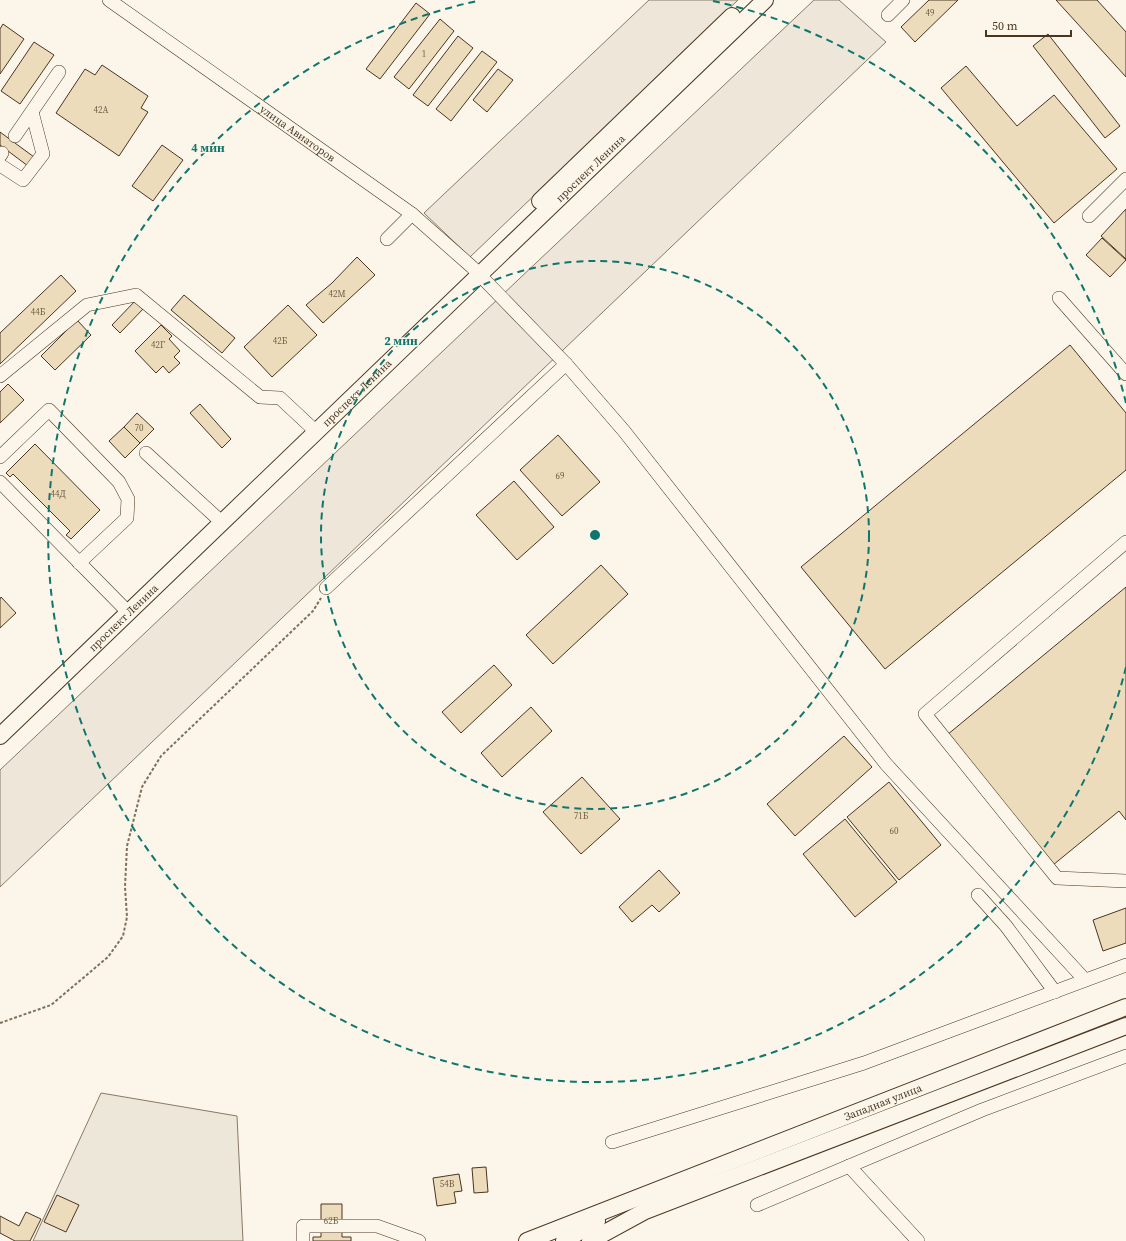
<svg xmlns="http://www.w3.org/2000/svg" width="1126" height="1241" font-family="'Source Serif 4',serif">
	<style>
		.green { fill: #ede6d9; stroke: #887966 }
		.parking { fill: #ede7d9; stroke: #887966 }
		.building { fill: #ecdcbc; stroke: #4a3520 }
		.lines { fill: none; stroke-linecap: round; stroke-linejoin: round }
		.minor-casing { stroke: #4a3520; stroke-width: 14 }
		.major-casing { stroke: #4a3520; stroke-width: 18 }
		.path { stroke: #7f6f5c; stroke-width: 2; stroke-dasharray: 3 2; stroke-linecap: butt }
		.minor { stroke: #fbf6e9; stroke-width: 13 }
		.major { stroke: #fbf6e9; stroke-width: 16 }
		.ring { fill: none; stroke: #0f766e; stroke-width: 2; stroke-dasharray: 7 5 }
		.labels { text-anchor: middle; stroke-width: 3; stroke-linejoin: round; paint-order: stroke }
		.number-label { font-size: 9px; fill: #725f47 }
		.street-label { font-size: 11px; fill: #4a3520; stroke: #fbf6e9 }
		.centre { fill: #0f766e; stroke: #fbf6e9; stroke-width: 2 }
		.ring-label { font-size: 12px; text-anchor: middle; font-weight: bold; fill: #0f766e; stroke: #fbf6e9; stroke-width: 3; stroke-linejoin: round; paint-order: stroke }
	</style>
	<rect width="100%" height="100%" fill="#fbf6e9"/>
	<g class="green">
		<polygon points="649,0 738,0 470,257 424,213"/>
		<polygon points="814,0 839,0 886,42 0,887 0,770"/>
	</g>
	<polygon class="parking" points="101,1093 237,1116 243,1241 33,1241"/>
	<g class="building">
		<polygon points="929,0 958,0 915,42 901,27"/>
		<polygon points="1056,0 1097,0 1126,32 1126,77"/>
		<polygon points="416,3 430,14 380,79 366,69"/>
		<polygon points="440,19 454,31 409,89 394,77"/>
		<polygon points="3,24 24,39 0,74 0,29"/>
		<polygon points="1048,34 1120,126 1105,138 1033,46"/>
		<polygon points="458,36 473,48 428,106 413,95"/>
		<polygon points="34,42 54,55 20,104 1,91"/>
		<polygon points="482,51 497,62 451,121 436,109"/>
		<polygon points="102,65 148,96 141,108 148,112 119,156 56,113 85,69 95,75"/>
		<polygon points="966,66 1017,126 1054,95 1117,169 1054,223 941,88"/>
		<polygon points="498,69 513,80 487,112 473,100"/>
		<polygon points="0,132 34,157 28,166 0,145"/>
		<polygon points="162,145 183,160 153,201 132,186"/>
		<polygon points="1126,209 1126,259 1101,236"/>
		<polygon points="1102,238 1126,260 1110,277 1086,255"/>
		<polygon points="357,257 375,275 323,323 306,305 332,283"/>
		<polygon points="61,275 76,291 0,364 0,333"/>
		<polygon points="184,295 235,338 222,353 171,310"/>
		<polygon points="136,300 144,308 120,333 112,325"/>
		<polygon points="288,305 317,335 272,377 244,347"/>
		<polygon points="77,320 91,335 55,370 41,356"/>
		<polygon points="161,325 172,336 169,339 180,351 174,357 180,363 169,373 163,366 156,373 135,351"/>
		<polygon points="1070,345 1126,413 1126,470 885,669 801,567"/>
		<polygon points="8,384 24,400 0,423 0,392"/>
		<polygon points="200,404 231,439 222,448 190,413"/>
		<polygon points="137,413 154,429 140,443 124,427"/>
		<polygon points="124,427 140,443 125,458 109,441"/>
		<polygon points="558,435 600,482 562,516 520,470"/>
		<polygon points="35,444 100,510 71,539 66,535 70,531 13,474 10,477 6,473"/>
		<polygon points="514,481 554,527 517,560 476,515"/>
		<polygon points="601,565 628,594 553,664 526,635"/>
		<polygon points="1126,587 1126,820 1119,811 1053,865 947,735"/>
		<polygon points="1,597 16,613 0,628 0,599"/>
		<polygon points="494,665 512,685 461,733 442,712"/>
		<polygon points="531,707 552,731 502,777 481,753"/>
		<polygon points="844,736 872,767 795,836 767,804"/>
		<polygon points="582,777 620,819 581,854 543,812"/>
		<polygon points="889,782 941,845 899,880 847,817"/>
		<polygon points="845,819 897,882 855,917 803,854"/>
		<polygon points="659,870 680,893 659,912 652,905 632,922 619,907"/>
		<polygon points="1126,908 1126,943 1103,951 1093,920"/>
		<polygon points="486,1167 488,1192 474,1193 472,1168"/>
		<polygon points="459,1174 462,1191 454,1192 456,1203 437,1206 433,1178"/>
		<polygon points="57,1195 79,1205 66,1232 44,1222"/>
		<polygon points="321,1204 342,1204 342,1237 351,1237 351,1241 313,1241 313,1237 321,1237"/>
		<polygon points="26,1212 41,1219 30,1241 15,1241 0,1233 0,1216 19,1226"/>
	</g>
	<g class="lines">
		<g class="minor-casing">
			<g id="minor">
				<path id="s1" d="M109,0L412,214L472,267L566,364L624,431L886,764L1085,980"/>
				<polyline points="888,15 903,0"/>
				<polyline points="15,136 59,72"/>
				<polyline points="0,156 2,153"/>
				<polyline points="0,165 23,180 43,154 32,112"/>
				<polyline points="1089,216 1126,179"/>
				<polyline points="387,239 412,214"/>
				<polyline points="1059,298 1126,374"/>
				<polyline points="0,376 87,305 136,295 260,397 280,398 310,426"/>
				<polyline points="146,453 216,517"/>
				<polyline points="0,457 49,410 119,482 128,499 127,518 79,563"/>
				<polyline points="0,482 123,607"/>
				<polyline points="1126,542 925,714 1057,878 1126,881"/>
				<polyline points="326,588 566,364"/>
				<polyline points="978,895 1006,926 1055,992"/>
				<polyline points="612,1142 864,1063 1126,965"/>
				<polyline points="849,1166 918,1241"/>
				<polyline points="757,1205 982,1110 1126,1056"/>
				<polyline points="303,1241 303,1226 377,1226 419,1241"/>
			</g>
		</g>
		<g class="major-casing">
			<g id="major">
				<polyline points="540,201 732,16"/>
				<path id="s2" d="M0,736L765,0"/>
				<path id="s3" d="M527,1241L1126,1007"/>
				<polyline points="564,1241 597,1221"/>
				<polyline points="590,1241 645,1211 1126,1026"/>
			</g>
		</g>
		<polyline class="path" points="0,1023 51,1005 108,957 123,936 127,917 125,887 127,846 142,787 161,756 313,611 321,598"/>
		<use href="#minor" class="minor"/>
		<use href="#major" class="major"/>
	</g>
	<g class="ring">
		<circle cx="595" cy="535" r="274"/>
		<path d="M1126 667A547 547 0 1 1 477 1M713 1A547 547 0 0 1 1126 403"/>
	</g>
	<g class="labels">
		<g class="number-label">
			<text x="930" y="16">49</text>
			<text x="424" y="57">1</text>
			<text x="101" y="113">42А</text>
			<text x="337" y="297">42М</text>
			<text x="38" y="315">44Б</text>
			<text x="280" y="344">42Б</text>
			<text x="158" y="348">42Г</text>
			<text x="139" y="431">70</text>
			<text x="560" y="479">69</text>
			<text x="58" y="497">44Д</text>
			<text x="581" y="819">71Б</text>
			<text x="894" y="834">60</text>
			<text x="447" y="1187">54В</text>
			<text x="331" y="1224">62Б</text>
		</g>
		<g class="street-label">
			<text dy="4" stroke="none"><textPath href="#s1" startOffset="231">улица Авиаторов</textPath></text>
			<text dy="4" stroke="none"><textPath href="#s2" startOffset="819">проспект Ленина</textPath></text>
			<text dy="4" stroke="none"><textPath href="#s2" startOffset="495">проспект Ленина</textPath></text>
			<text dy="4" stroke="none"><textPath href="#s2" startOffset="171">проспект Ленина</textPath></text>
			<text dy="4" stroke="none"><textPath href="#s3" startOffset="382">Западная улица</textPath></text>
		</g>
	</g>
	<circle cx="595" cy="535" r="6" class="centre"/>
	<g class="ring-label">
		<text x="208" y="152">4 мин</text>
		<text x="401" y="345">2 мин</text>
	</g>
	<path d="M986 30v6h85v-6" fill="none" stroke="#4a3520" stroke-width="2"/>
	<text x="992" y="30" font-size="12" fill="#4a3520" stroke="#fbf6e9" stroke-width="3" paint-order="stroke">50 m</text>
</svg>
